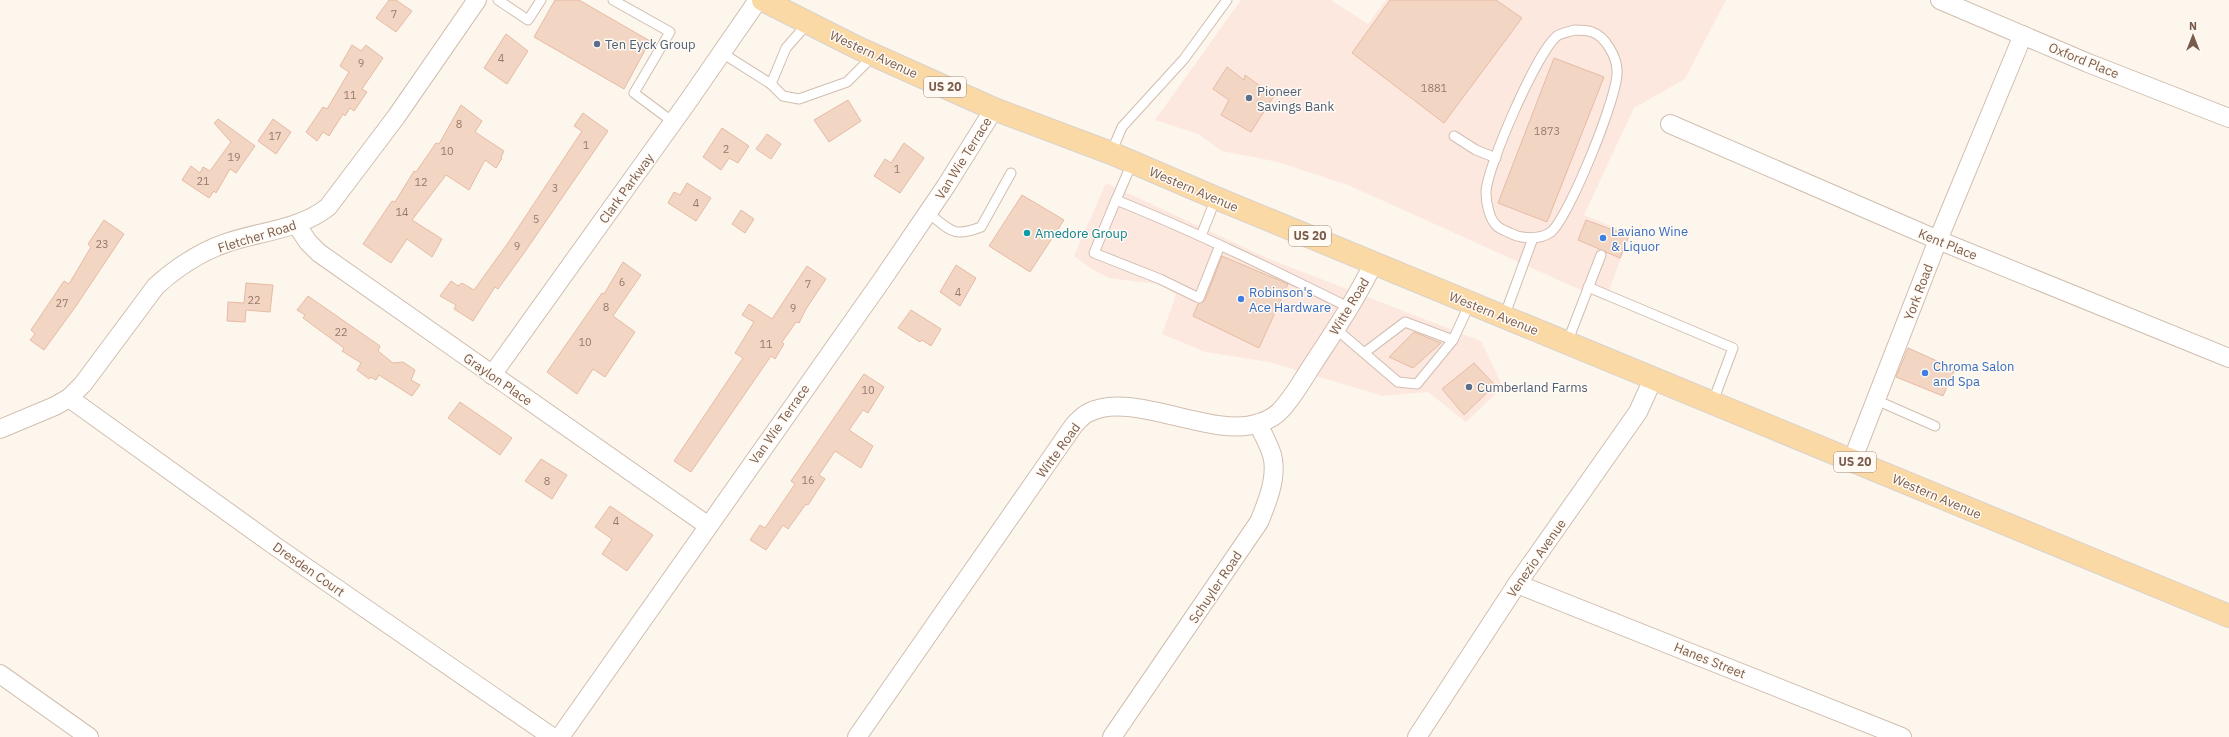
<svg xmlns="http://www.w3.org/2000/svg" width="2229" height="737" font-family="'IBM Plex Sans',sans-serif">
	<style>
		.commercial { fill: #fde8e0 }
		.building { fill: #f3d5c3; stroke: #e6bba3 }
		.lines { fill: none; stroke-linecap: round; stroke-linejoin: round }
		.service-casing { stroke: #d1beb0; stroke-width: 11 }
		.minor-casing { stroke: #d1beb0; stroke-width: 20 }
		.primary-casing { stroke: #dad1cd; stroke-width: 24 }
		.service { stroke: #fff; stroke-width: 9 }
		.minor { stroke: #fff; stroke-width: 18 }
		.primary { stroke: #fbd9a5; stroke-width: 22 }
		.service-dot { fill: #5c6f8a; stroke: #fffaf3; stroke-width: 1.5 }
		.culture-dot { fill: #0f9aa8; stroke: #fffaf3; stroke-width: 1.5 }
		.shop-dot { fill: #3f7fe0; stroke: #fffaf3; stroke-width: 1.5 }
		.labels { text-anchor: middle; stroke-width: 3; stroke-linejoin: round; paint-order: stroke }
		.number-label { font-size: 11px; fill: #987a6a }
		.shield { fill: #fffaf3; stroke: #a28b7f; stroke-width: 1 }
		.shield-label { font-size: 12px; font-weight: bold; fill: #7a5c4d }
		.service-label { font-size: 13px; fill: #4e5e75; stroke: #fffaf3; text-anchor: start }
		.street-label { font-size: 13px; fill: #7a5c4d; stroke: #fffaf3 }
		.shop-label { font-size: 13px; fill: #366cbe; stroke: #fffaf3; text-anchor: start }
		.culture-label { font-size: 13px; fill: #0d838f; stroke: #fffaf3; text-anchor: start }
	</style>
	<rect width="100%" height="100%" fill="#fdf6ec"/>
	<g class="commercial">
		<polygon points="1241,0 1331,0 1368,24 1386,0 1726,0 1685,79 1634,108 1584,215 1630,234 1605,301 1348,185 1278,162 1222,151 1198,134 1155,120"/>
		<polygon points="1106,183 1267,258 1481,341 1503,387 1466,422 1428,392 1383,396 1269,362 1205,352 1162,334 1176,295 1163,285 1109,278 1092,269 1074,256"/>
	</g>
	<g class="building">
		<polygon points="389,0 396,0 412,11 396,32 376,18"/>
		<polygon points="555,0 579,0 650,41 624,89 534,37"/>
		<polygon points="1390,0 1496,0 1522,18 1444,123 1352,53"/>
		<polygon points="506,34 528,51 507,84 484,68"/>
		<polygon points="352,45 361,51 366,45 383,58 362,89 367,92 354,111 350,108 345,116 343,114 329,136 323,132 317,141 306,132 323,107 327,109 349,72 340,66"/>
		<polygon points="1554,58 1604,77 1547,222 1498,203"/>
		<polygon points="1227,67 1244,80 1245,75 1274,96 1251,132 1221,115 1229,100 1213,89"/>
		<polygon points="848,100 861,121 829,142 814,120"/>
		<polygon points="461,105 482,121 475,132 504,151 501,157 502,158 496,168 485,160 469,190 446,175 412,220 442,239 432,257 407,239 391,263 363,244 392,201 395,202 414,171 416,172 436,143 439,144"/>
		<polygon points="583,113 608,131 524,253 498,289 495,287 473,321 454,309 456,305 440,296 451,281 458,286 462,283 474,290 508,243 582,131 574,126"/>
		<polygon points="218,119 255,146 236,173 230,169 216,193 214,191 209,198 182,180 191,166 200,173 203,167 210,171 231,142 214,123"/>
		<polygon points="273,119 291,132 276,154 258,141"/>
		<polygon points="722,128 749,146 738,163 729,158 721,170 703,157"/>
		<polygon points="767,134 781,144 771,159 756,149"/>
		<polygon points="904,143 924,158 900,193 874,176 885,159 891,163"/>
		<polygon points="687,183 711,198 696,221 668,203 674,192 680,195"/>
		<polygon points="1022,195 1064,220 1030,272 989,246"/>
		<polygon points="741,210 754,219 745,233 732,224"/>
		<polygon points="104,220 124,234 76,306 44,350 30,340 35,334 31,330 64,281 69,284 91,247 88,244"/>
		<polygon points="1586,220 1629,236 1620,258 1578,240"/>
		<polygon points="1222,256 1288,284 1259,348 1193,316 1198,304 1205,300"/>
		<polygon points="623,262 641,275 613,316 635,332 605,377 593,369 577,394 547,372 602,293 604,294"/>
		<polygon points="956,265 976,278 960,306 940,292"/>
		<polygon points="807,266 826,279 806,309 799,323 796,322 782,342 784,344 775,359 771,356 691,472 674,461 743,358 735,353 754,322 742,315 749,304 772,319"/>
		<polygon points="246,283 273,285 270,312 246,310 245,322 227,321 228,302 244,303"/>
		<polygon points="308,296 380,346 378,351 393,363 403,362 415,370 411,380 420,385 412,396 379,375 376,380 370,377 369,379 357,370 361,363 342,351 344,348 303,318 305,315 297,310"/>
		<polygon points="911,310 941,329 931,346 922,340 920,342 898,328"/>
		<polygon points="1414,332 1441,343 1413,368 1389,357"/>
		<polygon points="1908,348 1955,369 1943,396 1896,377"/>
		<polygon points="1474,363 1495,385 1464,415 1442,389"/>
		<polygon points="864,374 884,387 868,413 863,410 849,430 873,446 861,468 835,451 819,475 825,479 808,505 806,504 788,529 783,525 766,550 750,540 760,525 765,528 795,484 791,481"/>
		<polygon points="460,402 512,438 500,455 448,418"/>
		<polygon points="541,459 567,475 552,499 525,481"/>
		<polygon points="610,506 653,535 627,571 602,554 612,539 595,527"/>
	</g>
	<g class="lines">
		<g class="service-casing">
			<g id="service">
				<polyline points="498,0 528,20 541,0"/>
				<polyline points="613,0 670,32 634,93 673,122"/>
				<polyline points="808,23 786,48 771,84 783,96 799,99 847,82 874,55"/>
				<path d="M1574,30C1579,30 1587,30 1592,32C1605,36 1617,57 1617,71C1619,94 1569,217 1551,232C1540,240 1521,239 1510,233C1506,231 1500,229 1497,226C1489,219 1486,202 1486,192C1487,167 1537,52 1557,36C1561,33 1569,32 1574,30Z"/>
				<polyline points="722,53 771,84"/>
				<polyline points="1454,136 1476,150 1496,158"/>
				<polyline points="1111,153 1122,127 1184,59 1227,0"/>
				<polyline points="1116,200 1132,163"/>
				<path d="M928,213C951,230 952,238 981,227L1011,173"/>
				<polyline points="1201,236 1216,198"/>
				<path d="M1220,245L1199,298L1160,279L1094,253L1116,200C1196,232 1273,270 1350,308"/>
				<polyline points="1588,287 1733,348 1712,404"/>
				<polyline points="1504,317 1533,238"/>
				<polyline points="1336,329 1398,382 1417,384 1453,340 1405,322 1364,353"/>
				<polyline points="1453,340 1470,303"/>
				<polyline points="1567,343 1601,255"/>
				<polyline points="1876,400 1935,426"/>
			</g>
		</g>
		<g class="minor-casing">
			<g id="minor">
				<polyline points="1940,0 2088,63 2229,118"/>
				<polyline points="1670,124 1938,240 2229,358"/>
				<polyline points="296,224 308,242 319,253 707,525"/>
				<polyline points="492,375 689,100 758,0"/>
				<polyline points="69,398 275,546 552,737"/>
				<path d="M0,429L55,406L69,398L83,384L156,286C176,268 200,252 226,243C260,231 299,230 328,207L396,117L477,0"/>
				<polyline points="1852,461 1938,240 2023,35"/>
				<polyline points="1517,584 1902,737"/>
				<polyline points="0,674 89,737"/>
				<polyline points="560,737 882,280 946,186 994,109"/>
				<path d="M857,737L1074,425C1078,421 1083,415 1088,413C1131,389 1213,440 1259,423C1266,421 1275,416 1280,411C1293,398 1303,379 1313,364C1335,330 1357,298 1374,262"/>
				<path d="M1112,737L1259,522C1267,503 1278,476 1272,455C1269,445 1263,434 1258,424"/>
				<polyline points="1417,737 1517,584 1638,412 1653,379"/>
			</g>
		</g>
		<g class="primary-casing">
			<polyline id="primary" points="763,0 858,48 994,109 1111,153 1216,198 2229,616"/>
		</g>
		<use href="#service" class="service"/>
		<use href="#minor" class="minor"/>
		<use href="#primary" class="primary"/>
	</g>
	<g class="service-dot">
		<circle cx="597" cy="44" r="4"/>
		<circle cx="1249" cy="98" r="4"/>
		<circle cx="1469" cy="387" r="4"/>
	</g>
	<circle class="culture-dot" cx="1027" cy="233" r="4"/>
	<g class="shop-dot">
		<circle cx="1603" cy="238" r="4"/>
		<circle cx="1241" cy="299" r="4"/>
		<circle cx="1925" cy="373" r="4"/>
	</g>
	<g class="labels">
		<g class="number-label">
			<text x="394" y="18">7</text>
			<text x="501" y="62">4</text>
			<text x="361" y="67">9</text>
			<text x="1434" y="92">1881</text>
			<text x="350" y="99">11</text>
			<text x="459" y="128">8</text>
			<text x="1547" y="135">1873</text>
			<text x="275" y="140">17</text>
			<text x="586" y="149">1</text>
			<text x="726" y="153">2</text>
			<text x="447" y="155">10</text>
			<text x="234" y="161">19</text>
			<text x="897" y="173">1</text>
			<text x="203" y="185">21</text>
			<text x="421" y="186">12</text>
			<text x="555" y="192">3</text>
			<text x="696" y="207">4</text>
			<text x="402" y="216">14</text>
			<text x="536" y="223">5</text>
			<text x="102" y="248">23</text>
			<text x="517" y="250">9</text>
			<text x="622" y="286">6</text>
			<text x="808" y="288">7</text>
			<text x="958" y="296">4</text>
			<text x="254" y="304">22</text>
			<text x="62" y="307">27</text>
			<text x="606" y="311">8</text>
			<text x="793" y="312">9</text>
			<text x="341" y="336">22</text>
			<text x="585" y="346">10</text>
			<text x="766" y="348">11</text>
			<text x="868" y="394">10</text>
			<text x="808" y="484">16</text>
			<text x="547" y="485">8</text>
			<text x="616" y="525">4</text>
		</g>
		<g class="shield">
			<rect x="924" y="77" width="42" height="20" rx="3"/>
			<rect x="1289" y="226" width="42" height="20" rx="3"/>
			<rect x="1834" y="452" width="42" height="20" rx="3"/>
		</g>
		<g class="shield-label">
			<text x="945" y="91">US 20</text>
			<text x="1310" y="240">US 20</text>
			<text x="1855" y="466">US 20</text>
		</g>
		<g class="service-label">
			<text x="605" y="49">Ten Eyck Group</text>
			<text x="1257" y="96">Pioneer<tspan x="1257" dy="15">Savings Bank</tspan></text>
			<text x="1477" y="392">Cumberland Farms</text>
		</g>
		<g class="street-label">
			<text transform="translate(874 54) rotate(25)" y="5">Western Avenue</text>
			<text transform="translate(2084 60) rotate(22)" y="5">Oxford Place</text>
			<text transform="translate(963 158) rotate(-58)" y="5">Van Wie Terrace</text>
			<text transform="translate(626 188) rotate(-54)" y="5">Clark Parkway</text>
			<text transform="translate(1194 189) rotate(23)" y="5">Western Avenue</text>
			<text transform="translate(257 236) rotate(-17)" y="5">Fletcher Road</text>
			<text transform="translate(1948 244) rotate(22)" y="5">Kent Place</text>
			<text transform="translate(1918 292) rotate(-69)" y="5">York Road</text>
			<text transform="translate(1349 306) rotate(-59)" y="5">Witte Road</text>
			<text transform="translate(1494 313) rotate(22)" y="5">Western Avenue</text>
			<text transform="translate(498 379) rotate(35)" y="5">Graylon Place</text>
			<text transform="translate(779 424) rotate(-55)" y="5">Van Wie Terrace</text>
			<text transform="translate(1058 450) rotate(-54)" y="5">Witte Road</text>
			<text transform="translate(1937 496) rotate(23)" y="5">Western Avenue</text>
			<text transform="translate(1536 558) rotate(-55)" y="5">Venezio Avenue</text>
			<text transform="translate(309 569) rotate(35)" y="5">Dresden Court</text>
			<text transform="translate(1215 587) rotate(-56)" y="5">Schuyler Road</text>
			<text transform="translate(1710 660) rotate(22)" y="5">Hanes Street</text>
		</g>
		<g class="shop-label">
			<text x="1611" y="236">Laviano Wine<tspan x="1611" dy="15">&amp; Liquor</tspan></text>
			<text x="1249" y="297">Robinson's<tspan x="1249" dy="15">Ace Hardware</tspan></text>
			<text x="1933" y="371">Chroma Salon<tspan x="1933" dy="15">and Spa</tspan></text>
		</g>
		<g class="culture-label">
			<text x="1035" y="238">Amedore Group</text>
		</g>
	</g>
	<g transform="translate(2193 36)" stroke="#fffaf3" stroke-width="3" paint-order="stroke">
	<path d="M0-3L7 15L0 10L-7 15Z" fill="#7a5c4d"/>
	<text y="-6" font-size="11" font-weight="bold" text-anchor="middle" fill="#7a5c4d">N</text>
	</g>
</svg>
